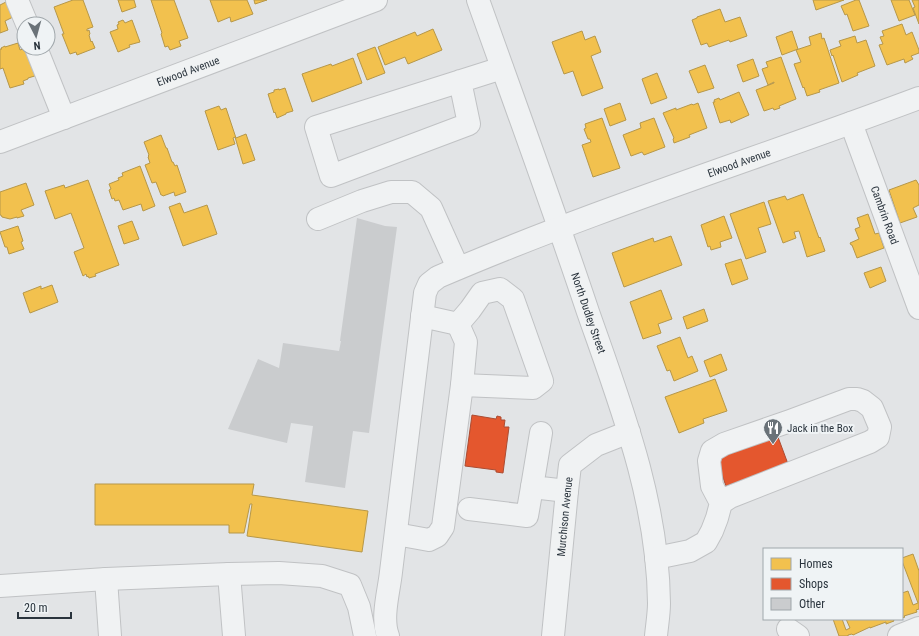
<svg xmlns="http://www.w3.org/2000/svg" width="919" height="636" font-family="'Roboto Condensed',sans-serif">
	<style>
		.homes { fill: #f2c14e; stroke: #b69749 }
		.shops { fill: #e4572e; stroke: #ac4c32 }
		.building { fill: #caccce }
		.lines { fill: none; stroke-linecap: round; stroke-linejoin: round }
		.minor-casing { stroke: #c0c2c4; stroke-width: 24 }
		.minor { stroke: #f0f2f3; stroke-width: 22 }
		.labels { text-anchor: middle; stroke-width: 4; stroke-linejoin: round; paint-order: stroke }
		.street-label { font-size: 11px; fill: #2a343d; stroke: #eff3f5 }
		.poi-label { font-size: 11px; fill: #2a343d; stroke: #eff3f5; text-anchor: start }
	</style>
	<rect width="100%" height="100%" fill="#e2e4e6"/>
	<g class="homes">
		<polygon points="73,0 83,0 93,27 87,29 87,31 89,30 90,34 89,35 91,42 92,41 95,48 77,55 76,52 70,54 62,34 64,34 54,7"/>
		<polygon points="118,0 134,0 136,7 122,12"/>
		<polygon points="151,0 174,0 188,38 179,41 181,46 170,50 168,46 165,47 161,34 162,33"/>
		<polygon points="210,0 247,0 253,14 231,22 230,17 218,22"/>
		<polygon points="254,0 267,0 255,4"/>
		<polygon points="813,0 844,0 816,10"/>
		<polygon points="856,0 859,0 869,26 853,31 847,14 845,15 841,6"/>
		<polygon points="891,0 909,0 915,15 899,21"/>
		<polygon points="912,0 919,0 919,24 913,8 915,7"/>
		<polygon points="6,2 13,17 5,21 8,30 0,33 0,5"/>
		<polygon points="720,9 725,22 740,17 747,36 730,42 729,40 709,47 707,43 701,45 692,20 697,18 697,17"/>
		<polygon points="123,20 125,23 132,20 140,42 129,45 130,47 118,52 110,32 118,29 117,25 119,24 118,22"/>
		<polygon points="902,24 906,35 912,32 919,50 919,53 911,56 913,59 905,63 904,59 887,65 879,45 883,44 880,37 884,36 882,31"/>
		<polygon points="433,29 442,50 408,64 405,57 385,65 378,47 415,32 417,36"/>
		<polygon points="582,31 585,40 595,36 601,52 591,56 603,88 582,96 573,71 564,74 552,42"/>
		<polygon points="792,31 798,49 782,55 776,37"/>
		<polygon points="821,33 822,39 824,38 839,83 819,90 820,92 807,96 804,87 803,88 794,64 801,62 796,50 811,45 809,37"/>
		<polygon points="855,36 857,43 866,40 875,66 857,73 858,75 842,82 833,55 832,56 830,50 841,46 839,41"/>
		<polygon points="18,43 20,50 26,48 38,75 28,78 28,79 23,81 24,84 10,88 3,68 0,69 0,49 2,49 1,48 5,46 5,47"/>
		<polygon points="375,47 385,73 367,80 357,54"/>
		<polygon points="781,57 796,99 779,106 780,108 774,110 773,108 764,111 756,90 774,83 774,82 768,85 762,69 768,67 766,62"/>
		<polygon points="353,58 362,83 312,102 302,74 331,64 332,66"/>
		<polygon points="753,59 759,76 743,82 737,65"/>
		<polygon points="705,65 714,88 698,93 689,71"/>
		<polygon points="657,73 667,98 651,104 642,79"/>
		<polygon points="285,88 293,111 286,113 286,114 277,118 275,112 274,113 268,94 274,92 274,90 279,89 279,90"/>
		<polygon points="739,92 749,115 731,123 730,120 720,123 713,102 715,102 714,100 719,98 720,100"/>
		<polygon points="620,103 626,120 610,126 604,109"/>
		<polygon points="698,103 707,128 689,135 690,137 674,143 673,139 674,138 663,113 676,108 676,110 692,104 693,105"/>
		<polygon points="219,106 221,110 226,108 236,138 246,134 255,160 243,164 235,137 233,138 235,144 218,150 205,111"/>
		<polygon points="602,118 620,168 593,177 582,145 591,142 590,139 588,139 584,129 586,128 585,124"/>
		<polygon points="654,118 665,147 644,155 642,152 631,156 623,135 641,128 640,123"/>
		<polygon points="161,135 166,148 167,148 172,162 173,162 175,166 177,165 186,192 175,196 174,192 163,196 162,195 161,195 156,182 152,183 145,165 150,163 148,157 149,157 148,156 149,155 144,142"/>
		<polygon points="140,166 155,206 143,211 141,204 123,210 119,200 115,201 114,198 112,199 109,190 111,189 109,184 119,180 118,178 123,176 122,173"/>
		<polygon points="88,180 119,265 95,274 96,276 89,278 88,276 87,277 86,274 83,276 74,252 84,248 71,213 55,219 45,191 64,185 65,188"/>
		<polygon points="916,180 919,185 919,205 913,208 917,217 900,223 889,190"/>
		<polygon points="26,183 34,205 21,210 24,216 17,218 17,217 10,219 2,217 1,215 0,215 0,192"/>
		<polygon points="803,194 819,238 820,237 825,251 807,257 799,231 794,232 796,238 783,243 768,201 785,196 787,200"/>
		<polygon points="764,202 771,224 758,228 766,252 746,259 730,214"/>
		<polygon points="180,203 184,213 207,205 217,234 183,246 169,207"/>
		<polygon points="868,214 875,234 879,233 884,248 857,258 852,245 851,245 850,243 859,239 855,229 860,227 857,218"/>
		<polygon points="724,216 732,238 720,242 721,247 711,250 710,246 708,247 701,225"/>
		<polygon points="132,221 139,239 124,244 118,226"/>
		<polygon points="18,226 23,241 21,242 24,249 9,254 7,247 5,247 0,232"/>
		<polygon points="671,236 682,265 624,287 612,253 653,238 654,242"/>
		<polygon points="741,259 748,279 732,285 725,264"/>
		<polygon points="881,267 886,281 870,288 864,273"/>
		<polygon points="52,285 58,302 30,313 23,293 41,286 41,289"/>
		<polygon points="661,290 672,319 658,324 661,333 643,339 630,302"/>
		<polygon points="704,309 708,321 687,329 683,317"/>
		<polygon points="680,337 688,358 692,356 698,371 674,381 670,370 667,371 657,346"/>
		<polygon points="721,354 727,370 710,377 704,361"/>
		<polygon points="715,379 727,411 703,419 704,423 679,433 665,397"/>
		<polygon points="95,484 254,484 252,495 368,511 362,552 247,536 252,504 250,504 244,533 229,533 229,525 95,525"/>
		<polygon points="913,554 919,571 919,609 916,610 917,612 904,616 905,617 902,618 902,593 908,591 913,605 918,603 902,561 902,558"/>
		<polygon points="833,619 842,619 846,630 850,628 846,619 894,619 893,619 894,621 886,624 886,622 870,628 870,627 853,635 852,634 848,635 848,636 839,636"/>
	</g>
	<g class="shops">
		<polygon points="472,415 496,419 497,416 501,417 501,420 505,420 504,427 509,427 503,473 496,472 496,470 465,466"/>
		<polygon points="775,429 788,464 726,486 715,455"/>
	</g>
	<polygon class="building" points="357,218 385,226 397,227 369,433 353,431 345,488 305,482 313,426 291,423 287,443 228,429 258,359 279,368 283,343 339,351 341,341 340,341"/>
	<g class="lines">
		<g class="minor-casing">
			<g id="minor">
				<polyline points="17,0 27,24"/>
				<path id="s1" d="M478,0C515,104 553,207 588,312C621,406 658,501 659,603C659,614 657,625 656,636"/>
				<polyline points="36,48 64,118"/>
				<polyline points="460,81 469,124 331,176 316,127 502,68"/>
				<path id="s2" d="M851,123L919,308"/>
				<path id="s3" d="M0,142L376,0"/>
				<polyline points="318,219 362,201 391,192 412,192 431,208 458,268"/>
				<polyline points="458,324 466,342 462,385"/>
				<polyline points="541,433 532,487 567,491"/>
				<polyline points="469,509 527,516 532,487"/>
				<polyline points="396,534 429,540 437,536 443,527 462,385 533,388 542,381 513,299 500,289 482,293 470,310 458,324 422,316"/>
				<polyline points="656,558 690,551 706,542 712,531 717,518 721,503 730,497 870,442 878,437 880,427 872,408 863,401 857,399 849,399 790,421 724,444 712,451 709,461 712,486 721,503"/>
				<polyline points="229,574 234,636"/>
				<polyline points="106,579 110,636"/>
				<polyline points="0,586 106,579 229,574 279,573 322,576 350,585 359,607 365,636"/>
				<polyline points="788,629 798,636"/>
				<path id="s4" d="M388,636C381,618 389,591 391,572L425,293L429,284L438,277C596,209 759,158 919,98"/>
				<path id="s5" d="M553,636L567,491L570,465L596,445L629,432"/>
				<polyline points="899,636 919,628"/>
			</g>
		</g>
		<use href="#minor" class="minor"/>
	</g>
	<defs>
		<g id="restaurant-pin" transform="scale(1)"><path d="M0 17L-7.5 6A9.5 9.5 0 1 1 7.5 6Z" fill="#6a7278" stroke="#eff3f5"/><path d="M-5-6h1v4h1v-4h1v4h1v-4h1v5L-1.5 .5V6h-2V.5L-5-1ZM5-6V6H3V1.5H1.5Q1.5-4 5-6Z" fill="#fff"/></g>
	</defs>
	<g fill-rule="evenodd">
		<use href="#restaurant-pin" x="773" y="428"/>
	</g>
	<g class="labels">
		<g class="street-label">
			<text dy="4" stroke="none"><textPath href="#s3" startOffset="201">Elwood Avenue</textPath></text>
			<text dy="4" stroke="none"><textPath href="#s4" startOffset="689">Elwood Avenue</textPath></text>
			<text dy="4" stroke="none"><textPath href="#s2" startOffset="98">Cambrin Road</textPath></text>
			<text dy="4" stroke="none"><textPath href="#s1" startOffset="332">North Dudley Street</textPath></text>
			<text dy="4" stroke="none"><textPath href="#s5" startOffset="120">Murchison Avenue</textPath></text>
		</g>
		<g class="poi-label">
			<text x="787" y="432">Jack in the Box</text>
		</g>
	</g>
	<rect x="763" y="548" width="140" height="72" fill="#eff3f5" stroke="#a0a7ab"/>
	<rect x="771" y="558" width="20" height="12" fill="#f2c14e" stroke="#a0a7ab"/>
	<text x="799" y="568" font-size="12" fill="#2a343d">Homes</text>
	<rect x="771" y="578" width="20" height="12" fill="#e4572e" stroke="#a0a7ab"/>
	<text x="799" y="588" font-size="12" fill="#2a343d">Shops</text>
	<rect x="771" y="598" width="20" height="12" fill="#caccce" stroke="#a0a7ab"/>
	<text x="799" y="608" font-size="12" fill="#2a343d">Other</text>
	<g transform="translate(36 36) rotate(174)"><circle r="19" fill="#eff3f5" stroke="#a0a7ab"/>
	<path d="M0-3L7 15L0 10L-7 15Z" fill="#6a7278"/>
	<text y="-6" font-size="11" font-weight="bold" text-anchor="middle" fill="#2a343d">N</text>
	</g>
	<path d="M18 612v6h53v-6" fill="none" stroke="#2a343d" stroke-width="2"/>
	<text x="24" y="612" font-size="12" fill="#2a343d" stroke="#eff3f5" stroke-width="3" paint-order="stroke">20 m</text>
</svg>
